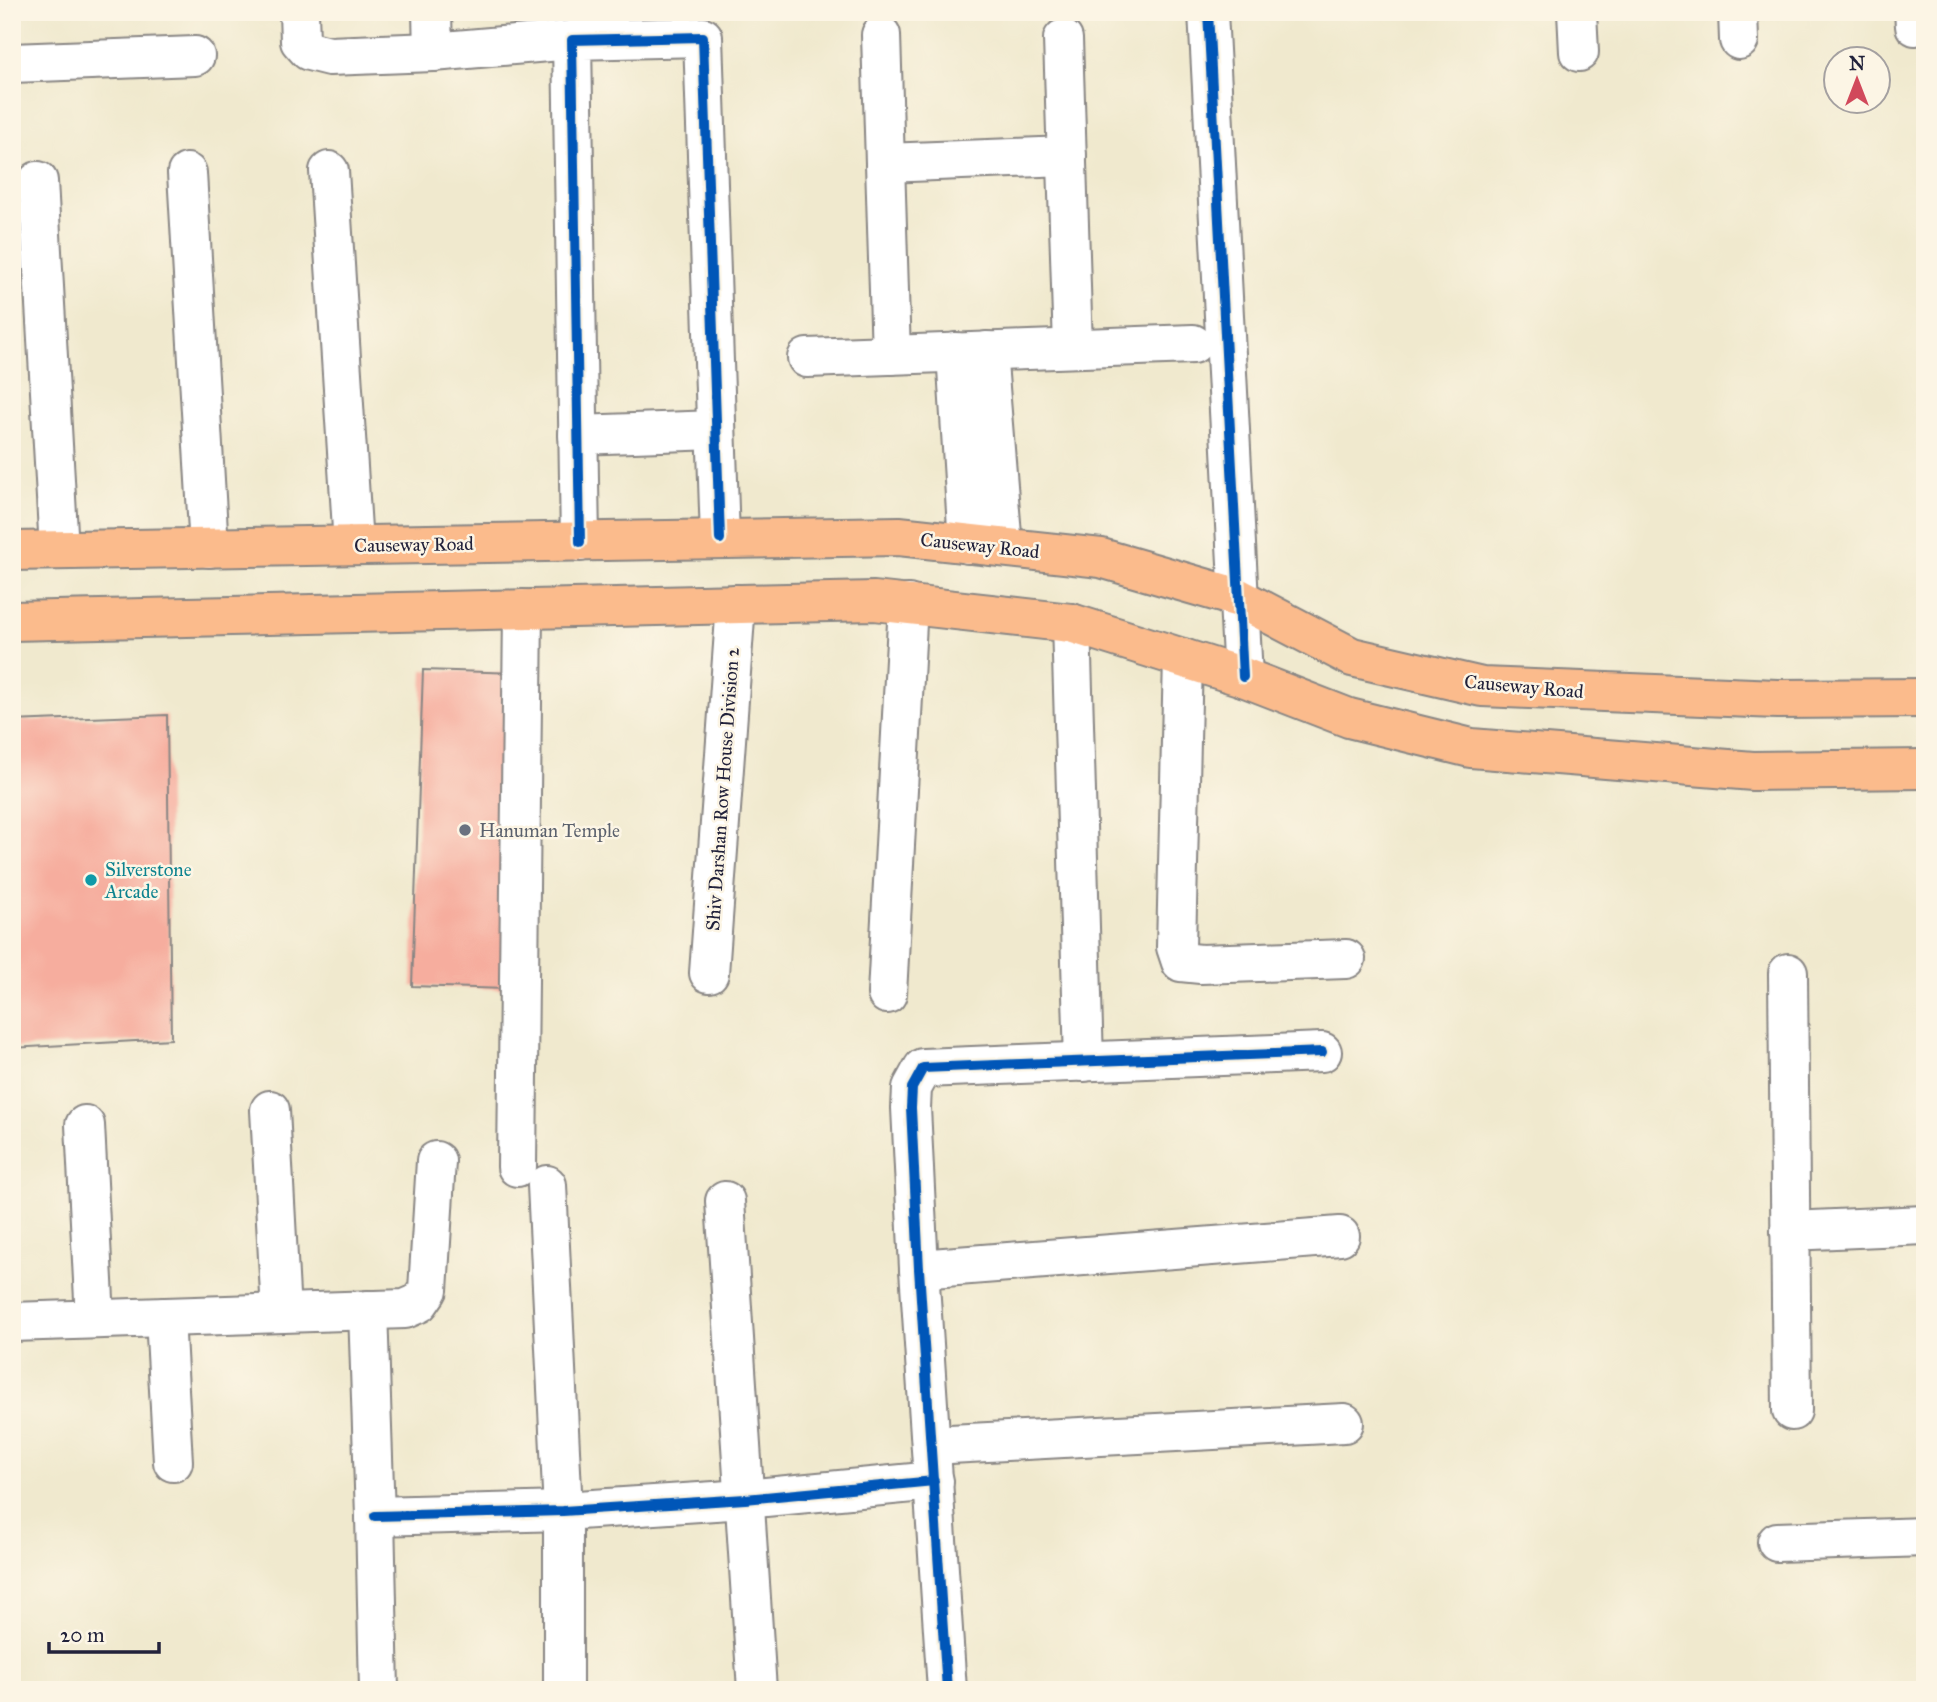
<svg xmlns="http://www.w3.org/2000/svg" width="1937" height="1702" font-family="'IM FELL Great Primer',serif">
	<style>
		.building { fill: #f6ad9e }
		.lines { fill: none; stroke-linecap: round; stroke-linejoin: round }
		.minor-casing { stroke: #898684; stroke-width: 42 }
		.major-casing { stroke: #898684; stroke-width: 42 }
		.minor { stroke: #fff; stroke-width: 38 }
		.major { stroke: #fbbb8c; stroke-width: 38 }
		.cycleway-casing { stroke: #fcf5e5; stroke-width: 15 }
		.cycleway { stroke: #0057b8; stroke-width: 10 }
		.worship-dot { fill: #6b7280; stroke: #fcf5e5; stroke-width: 2.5 }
		.culture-dot { fill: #0f9aa8; stroke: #fcf5e5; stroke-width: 2.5 }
		.labels { text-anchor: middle; stroke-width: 5; stroke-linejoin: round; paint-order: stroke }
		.street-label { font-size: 19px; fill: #22223b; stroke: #fcf5e5 }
		.worship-label { font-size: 19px; fill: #5b616d; stroke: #fcf5e5; text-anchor: start }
		.culture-label { font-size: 19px; fill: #0d838f; stroke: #fcf5e5; text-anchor: start }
	</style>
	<rect width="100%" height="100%" fill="#fcf5e5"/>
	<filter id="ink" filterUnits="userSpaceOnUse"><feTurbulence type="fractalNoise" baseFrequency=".0143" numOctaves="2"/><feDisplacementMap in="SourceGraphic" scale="14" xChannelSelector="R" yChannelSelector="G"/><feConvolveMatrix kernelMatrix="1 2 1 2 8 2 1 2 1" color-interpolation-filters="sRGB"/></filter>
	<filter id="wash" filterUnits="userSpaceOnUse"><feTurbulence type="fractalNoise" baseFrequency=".00686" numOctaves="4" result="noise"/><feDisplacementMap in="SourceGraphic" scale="28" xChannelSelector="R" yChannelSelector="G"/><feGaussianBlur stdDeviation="1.57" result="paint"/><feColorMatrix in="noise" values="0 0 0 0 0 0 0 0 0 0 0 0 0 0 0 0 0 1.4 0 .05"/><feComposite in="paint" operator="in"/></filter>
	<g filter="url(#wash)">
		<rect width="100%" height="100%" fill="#f0e9ce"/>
		<g id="blocks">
			<g class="building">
				<polygon points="423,670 518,673 506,989 412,986"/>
				<polygon points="167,715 171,1039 12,1048 12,721"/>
			</g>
		</g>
	</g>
	<g filter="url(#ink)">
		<use href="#blocks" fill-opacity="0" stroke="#898684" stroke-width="2"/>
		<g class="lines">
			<g class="minor-casing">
				<g id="minor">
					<polyline points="299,12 300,41 309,51 329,56 433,52 572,40"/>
					<polyline points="432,12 433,52"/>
					<polyline points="1208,12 1243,677"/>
					<polyline points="1577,12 1579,52"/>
					<polyline points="1738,12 1739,40"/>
					<polyline points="1914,12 1915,26"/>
					<polyline points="881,35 891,355"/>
					<polyline points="1063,39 1073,348"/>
					<polyline points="12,63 195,56"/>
					<polyline points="885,163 1067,156"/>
					<polyline points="329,171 353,545"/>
					<polyline points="187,173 209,548"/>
					<polyline points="38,181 59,550"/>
					<polyline points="987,351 1003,547"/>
					<polyline points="956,352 968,544"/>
					<polyline points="807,358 1193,344"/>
					<polyline points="578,435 716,430"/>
					<polyline points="580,542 572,40 703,37 720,539"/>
					<polyline points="1071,623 1084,1062"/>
					<polyline points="1183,658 1176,947 1181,962 1201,964 1346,959"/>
					<polyline points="709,973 736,604"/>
					<polyline points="1788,973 1792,1411"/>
					<polyline points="887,994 908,604"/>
					<polyline points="270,1110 281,1313"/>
					<polyline points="85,1125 95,1319"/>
					<polyline points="517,1167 523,609"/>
					<polyline points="547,1185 563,1511 563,1690"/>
					<polyline points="725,1201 757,1690"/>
					<polyline points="1790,1231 1925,1225"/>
					<polyline points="919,1269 1340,1236"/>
					<polyline points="368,1310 375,1516 379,1690"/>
					<polyline points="165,1317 173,1462"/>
					<polyline points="12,1322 405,1309 419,1303 428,1290 436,1161"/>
					<polyline points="931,1445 1344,1423"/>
					<polyline points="375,1516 563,1511 745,1499 934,1481"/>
					<polyline points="1777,1542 1925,1537"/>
					<polyline points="947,1690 919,1269 911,1108 912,1088 923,1068 1322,1052"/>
				</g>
			</g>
			<g class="major-casing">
				<g id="major">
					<polyline points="12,551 899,536 1101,558 1239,598 1352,657 1482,687 1777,699 1925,698"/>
					<polyline points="12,621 874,601 1071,623 1243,677 1349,718 1471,748 1753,771 1925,769"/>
				</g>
			</g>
			<use href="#minor" class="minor"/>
			<use href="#major" class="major"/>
			<g class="cycleway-casing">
				<g id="cycleway">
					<polyline points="1208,12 1243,677"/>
					<polyline points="580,542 572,40 703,37 720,539"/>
					<polyline points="375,1516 563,1511 745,1499 934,1481"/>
					<polyline points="947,1690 919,1269 911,1108 912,1088 923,1068 1322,1052"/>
				</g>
			</g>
			<use href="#cycleway" class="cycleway"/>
		</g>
	</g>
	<circle class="worship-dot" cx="465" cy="830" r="7"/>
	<circle class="culture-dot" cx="91" cy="880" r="7"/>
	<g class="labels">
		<g class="street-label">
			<text transform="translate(414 544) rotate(-1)" y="7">Causeway Road</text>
			<text transform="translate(980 545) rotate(6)" y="7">Causeway Road</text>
			<text transform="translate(1524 686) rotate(5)" y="7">Causeway Road</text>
			<text transform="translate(722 789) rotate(-86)" y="7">Shiv Darshan Row House Division 2</text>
		</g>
		<g class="worship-label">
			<text x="479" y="837">Hanuman Temple</text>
		</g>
		<g class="culture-label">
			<text x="105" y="876">Silverstone<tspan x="105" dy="22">Arcade</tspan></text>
		</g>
	</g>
	<rect width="1937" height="1702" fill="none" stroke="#fcf5e5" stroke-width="42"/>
	<g transform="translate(1857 80)"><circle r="33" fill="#fcf5e5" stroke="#a5a1a1" stroke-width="2"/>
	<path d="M0-5L12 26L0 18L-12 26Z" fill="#d1495b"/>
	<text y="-10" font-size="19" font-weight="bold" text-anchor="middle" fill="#22223b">N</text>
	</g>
	<path d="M49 1642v10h110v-10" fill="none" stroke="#22223b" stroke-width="3.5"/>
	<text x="60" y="1642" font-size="21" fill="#22223b" stroke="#fcf5e5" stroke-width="5" paint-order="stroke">20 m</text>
</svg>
